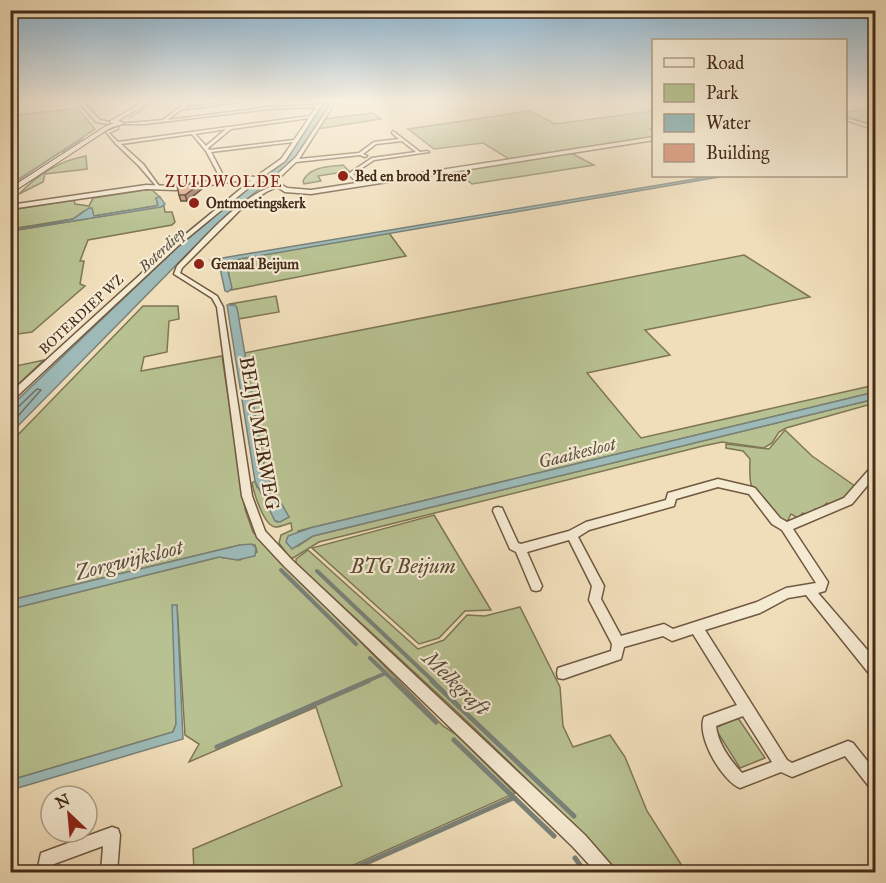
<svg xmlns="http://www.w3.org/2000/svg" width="886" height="883" font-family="'IM FELL Great Primer',serif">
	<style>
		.green { fill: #b8c191; stroke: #7e7655; stroke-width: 1.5 }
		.water { fill: #9dbab8; stroke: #7a8178; stroke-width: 1.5 }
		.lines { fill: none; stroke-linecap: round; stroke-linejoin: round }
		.shore { stroke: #717268; stroke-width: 1.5 }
		.stream-far2 { stroke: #7a8178; stroke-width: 1.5 }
		.stream-far1 { stroke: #7a8178; stroke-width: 4 }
		.stream { stroke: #7a8178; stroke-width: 5 }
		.minor-casing { stroke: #705841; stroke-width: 3 }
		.tertiary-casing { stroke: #705841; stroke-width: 3 }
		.secondary-casing { stroke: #452b19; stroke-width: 2 }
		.minor { fill: #f5ead2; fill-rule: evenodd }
		.tertiary { fill: #f5ead2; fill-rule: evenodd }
		.secondary { fill: #f5ead2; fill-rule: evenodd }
		.wall { fill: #bc8b74; stroke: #452b19; stroke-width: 1.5 }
		.shaded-wall { fill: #99715e; stroke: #452b19; stroke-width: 1.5 }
		.building { fill: #dba287; stroke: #452b19; stroke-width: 1.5 }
		.poi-dot { fill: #8f2418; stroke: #f5ead2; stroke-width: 2 }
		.labels { text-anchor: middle; stroke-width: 4.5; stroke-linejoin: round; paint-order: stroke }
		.far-poi-label { font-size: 14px; font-weight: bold; fill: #452b19; stroke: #f5ead2; text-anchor: start }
		.far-street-label { font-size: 14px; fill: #452b19; stroke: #f5ead2 }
		.far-water-label { font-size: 15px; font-style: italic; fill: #5b4f41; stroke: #f5ead2 }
		.far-quarter-label { font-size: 16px; letter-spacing: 1.5px; fill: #7a1f14; stroke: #f5ead2 }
		.water-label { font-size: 18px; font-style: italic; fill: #5b4f41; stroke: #f5ead2 }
		.near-street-label { font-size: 20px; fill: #452b19; stroke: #f5ead2 }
		.near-park-label { font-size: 20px; font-style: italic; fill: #5c4931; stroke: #f5ead2 }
		.near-water-label { font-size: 21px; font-style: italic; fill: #5b4f41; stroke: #f5ead2 }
	</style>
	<rect width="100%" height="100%" fill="#f0deba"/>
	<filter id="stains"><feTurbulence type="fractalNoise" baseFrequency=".00333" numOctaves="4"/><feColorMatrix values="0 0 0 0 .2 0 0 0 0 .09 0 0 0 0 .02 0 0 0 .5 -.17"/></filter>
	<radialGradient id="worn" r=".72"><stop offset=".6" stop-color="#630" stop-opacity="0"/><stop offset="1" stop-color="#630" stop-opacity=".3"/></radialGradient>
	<g class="green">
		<polygon points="77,108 95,129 11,185 11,116"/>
		<polygon points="875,108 875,126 846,116 846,112"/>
		<polygon points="530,111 555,124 653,111 653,128 650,129 653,131 653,137 509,159 483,143 434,149 408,129"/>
		<polygon points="373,113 381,119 317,129 324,119"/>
		<polygon points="569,152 594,165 472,184 455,170"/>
		<path d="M86,156L87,169L45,174L43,182L19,194C37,175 61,160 86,156Z"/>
		<path d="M343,165L349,171L318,176L321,181L304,184L303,181C310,166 329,167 343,165Z"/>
		<polygon points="151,189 160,197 156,198 158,205 155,206 94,216 84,211 73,219 11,229 11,211 17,209 74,200 75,204 89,206 93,198"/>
		<polygon points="164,206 165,212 172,212 175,222 172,225 88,240 80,261 84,261 80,284 85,286 32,332 11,335 11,231"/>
		<polygon points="389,233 406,256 231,290 227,261"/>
		<path d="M744,255L810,297L645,330L670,355L587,373L641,438L875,385V392L310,528L298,531V546L313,536L875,399V403L786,428L779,432L772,443L764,448L722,442L703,446L319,542L293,558H290L279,543L281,535L292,530L291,523C287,524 280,527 276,527C264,527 254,493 252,483L255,481L257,487L267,497L277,522L289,517L273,497V487L266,476L244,353Z"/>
		<polygon points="276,296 279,312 238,319 237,308 230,304"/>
		<polygon points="143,306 178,306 179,319 169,321 167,352 144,357 141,371 222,356 245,509 253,532 443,726 457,735 515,793 338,872 194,872 193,849 342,786 316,707 189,762 199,744 185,735 177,605 176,724 173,732 11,780 10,609 219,557 240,560 257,552 255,545 240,545 11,600 11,442"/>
		<polygon points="44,360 11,391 11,367"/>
		<path d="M785,430L812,456L855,486L842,500L831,506L827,503L818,511L815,509L808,516L803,513L798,518L791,514L787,522L777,519C771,502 754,498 751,484C749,476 750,467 750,459L743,451L726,448V444L769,449Z"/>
		<polygon points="434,515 491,610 465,611 439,638 419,644 312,548"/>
		<path d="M308,550L418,649L444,640L467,615L485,616L520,607L560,687L563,726L573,747L610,735L625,757L647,811L686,872H613C519,762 401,662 296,563V559Z"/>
		<polygon points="738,718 765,758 740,768 715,728"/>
	</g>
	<g class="water">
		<polygon points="323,101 332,101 292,163 237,207 189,252 11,433 11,406 189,236 284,160"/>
		<polygon points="713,176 725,176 229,261 226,263 232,288 228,292 225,291 220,268 211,264 210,260"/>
		<polygon points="160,197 165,204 161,207 11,231 73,219 89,208 92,208 94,216 155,206 158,205 156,198"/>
		<polygon points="227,305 235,305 237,308 266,476 273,487 273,497 279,499 289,517 280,522 275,521 266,503 267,497 262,495 255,481"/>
		<polygon points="875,392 875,399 313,536 292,549 286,542 288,536 310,528"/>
		<polygon points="252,544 256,548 255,556 237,560 219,557 11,609 11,600 240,545"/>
		<polygon points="172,605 177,605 183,739 11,790 11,780 173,732 176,724"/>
	</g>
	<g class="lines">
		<polyline class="shore" points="10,410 16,409 37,389 41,390 10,425"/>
		<g class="stream-far2">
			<polyline points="129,118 149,105"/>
			<polyline points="869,128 876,130"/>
			<polyline points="62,152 82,139"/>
			<polyline points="16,181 59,153"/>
			<polyline points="10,185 13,183"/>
		</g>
		<g class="stream-far1">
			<polyline points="281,570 356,644"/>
			<polyline points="317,571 434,682"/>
			<polyline points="370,658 395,682"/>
			<polyline points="365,682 386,673"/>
		</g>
		<g class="stream">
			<polyline points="394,681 436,722"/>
			<polyline points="432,681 574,816"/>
			<polyline points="454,740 554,836"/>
			<polyline points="217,747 368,681"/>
			<polyline points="575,858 585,872"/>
			<polyline points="346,872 513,798"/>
		</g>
		<g class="minor-casing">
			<g id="minor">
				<path d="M188,101H192L184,108L236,101L238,102L180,110L168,120L269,107L318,105L321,101H324L285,161L258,180L179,245L13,400L10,401V393L175,243L254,178L281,159L293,142L211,152L226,181L224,182L222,181L206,151L192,134L121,144L143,164L159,186L157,187L139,166L116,144L106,132L118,127V129L109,133L118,142L310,116L316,107L269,109L145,124H118L163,120ZM309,118L294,140L209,150L208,148L231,129ZM226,129L206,146L195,134Z"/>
				<polygon points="333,101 336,101 299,159 359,153 374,142 399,139 392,133 393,131 420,152 427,151 429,152 374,160 353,174 362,184 360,185 348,174 372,158 416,152 402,141 376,144 363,154 367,156 365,157 360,155 296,162 275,182 271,182 271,180 296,157"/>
				<path d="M275,185L279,186L266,192L240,210L182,268L180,273L217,296L223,307L252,496L265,531L292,560L585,835L612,866L614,872H596L573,847L284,566L257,537L242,496L217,307L212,298L174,274L177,266C207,236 235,200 275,185Z"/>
				<path d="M873,465H876V475L852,504L793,529L828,582L825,591L818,593L876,660V677L871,676L806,595L788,598L760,613L705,630L787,760L792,763L848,741L853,743L876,772V791L871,789L845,756L792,777L781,772L740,788C722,781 696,736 704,717L737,705L693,634L672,641L663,636L624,647L621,659L563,679L558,678L557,673L558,668L611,651L612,644L589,600L592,586L569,540L527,552L542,586L540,590L536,591L532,590L516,552L510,549L493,511L494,508L498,507L502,508L518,543L521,544L569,531L586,522L666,500L668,493L718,479L752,487L755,488L780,518L787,522L844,498ZM718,487L749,494L772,524L782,530L816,583L786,588L757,602L673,629L664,624L621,636L601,599L604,586L578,537L589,530L674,506L676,499ZM743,716L772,762L742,773C730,760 718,744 716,726Z"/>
				<polygon points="112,827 118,829 120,835 117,872 101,872 103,846 54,864 53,872 37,872 41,853"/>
			</g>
		</g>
		<g class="tertiary-casing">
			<g id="tertiary">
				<polygon points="78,101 82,101 100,120 109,122 109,124 96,122"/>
				<polygon points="846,118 876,127 876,130 846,120"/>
				<polygon points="654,137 654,140 311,194 285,192 269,182 244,180 176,190 146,189 10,209 10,205 146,185 176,186 244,176 271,178 287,188 311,190"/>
			</g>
		</g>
		<g class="secondary-casing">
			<polygon id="secondary" points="145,101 150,101 118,121 123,122 123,124 110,128 10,194 10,188 106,126 114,123 110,123 110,121"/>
		</g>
		<use href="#minor" class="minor"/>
		<use href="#tertiary" class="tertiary"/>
		<use href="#secondary" class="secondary"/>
	</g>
	<polygon class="wall" points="203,188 187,201 181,201 179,195"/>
	<polygon class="shaded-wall" points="201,183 203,188 187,201 185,195"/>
	<polygon class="building" points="201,183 185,195 179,195 177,186"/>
	<linearGradient id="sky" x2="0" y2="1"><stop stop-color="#8ab6d5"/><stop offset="0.45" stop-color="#f8f0e0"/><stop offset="1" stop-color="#f8f0e0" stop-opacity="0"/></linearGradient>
	<rect width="886" height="224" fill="url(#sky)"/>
	<g class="poi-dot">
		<circle cx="343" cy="176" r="6"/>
		<circle cx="194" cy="203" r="6"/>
		<circle cx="199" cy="264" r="6"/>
	</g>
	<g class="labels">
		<g class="far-poi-label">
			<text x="355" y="181">Bed en brood 'Irene'</text>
			<text x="206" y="208">Ontmoetingskerk</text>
			<text x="211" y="269">Gemaal Beijum</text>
		</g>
		<g class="far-street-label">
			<text transform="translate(81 314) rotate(-43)" y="5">BOTERDIEP WZ</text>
		</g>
		<g class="far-water-label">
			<text transform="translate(162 250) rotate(-43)" y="5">Boterdiep</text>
		</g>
		<g class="far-quarter-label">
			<text x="224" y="187">ZUIDWOLDE</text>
		</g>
		<g class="water-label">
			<text transform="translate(577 453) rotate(-14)" y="6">Gaaikesloot</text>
		</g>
		<g class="near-street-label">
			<text transform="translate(260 433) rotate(80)" y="7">BEIJUMERWEG</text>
		</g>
		<g class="near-park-label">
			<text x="403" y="573">BTG Beijum</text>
		</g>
		<g class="near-water-label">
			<text transform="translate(129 560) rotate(-14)" y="7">Zorgwijksloot</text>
			<text transform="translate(456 683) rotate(44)" y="7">Melkgraft</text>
		</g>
	</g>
	<rect width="886" height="883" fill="none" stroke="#f0deba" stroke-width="36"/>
	<rect x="12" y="12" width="862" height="859" fill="none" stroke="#452b19" stroke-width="3"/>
	<rect x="18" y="18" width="850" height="847" fill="none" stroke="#452b19" stroke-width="1.5"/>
	<rect x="652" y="39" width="195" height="138" fill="#f5ead2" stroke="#af9e88" stroke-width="1.5"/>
	<rect x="664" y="58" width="30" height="9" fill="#f5ead2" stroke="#af9e88" stroke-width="1.5"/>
	<text x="706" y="69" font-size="18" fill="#452b19">Road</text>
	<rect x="664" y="84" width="30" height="18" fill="#b8c191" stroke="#af9e88" stroke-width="1.5"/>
	<text x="706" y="99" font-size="18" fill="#452b19">Park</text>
	<rect x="664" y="114" width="30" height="18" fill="#9dbab8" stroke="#af9e88" stroke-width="1.5"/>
	<text x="706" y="129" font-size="18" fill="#452b19">Water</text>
	<rect x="664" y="144" width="30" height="18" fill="#dba287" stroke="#af9e88" stroke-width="1.5"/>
	<text x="706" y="159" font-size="18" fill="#452b19">Building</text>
	<g transform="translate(69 814) rotate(334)"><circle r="28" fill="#f5ead2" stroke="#af9e88" stroke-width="1.5"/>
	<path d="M0-4.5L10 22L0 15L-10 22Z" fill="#8f2418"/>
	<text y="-9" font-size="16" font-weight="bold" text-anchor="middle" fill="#452b19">N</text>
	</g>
	<rect width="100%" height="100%" filter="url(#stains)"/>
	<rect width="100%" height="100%" fill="url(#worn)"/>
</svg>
